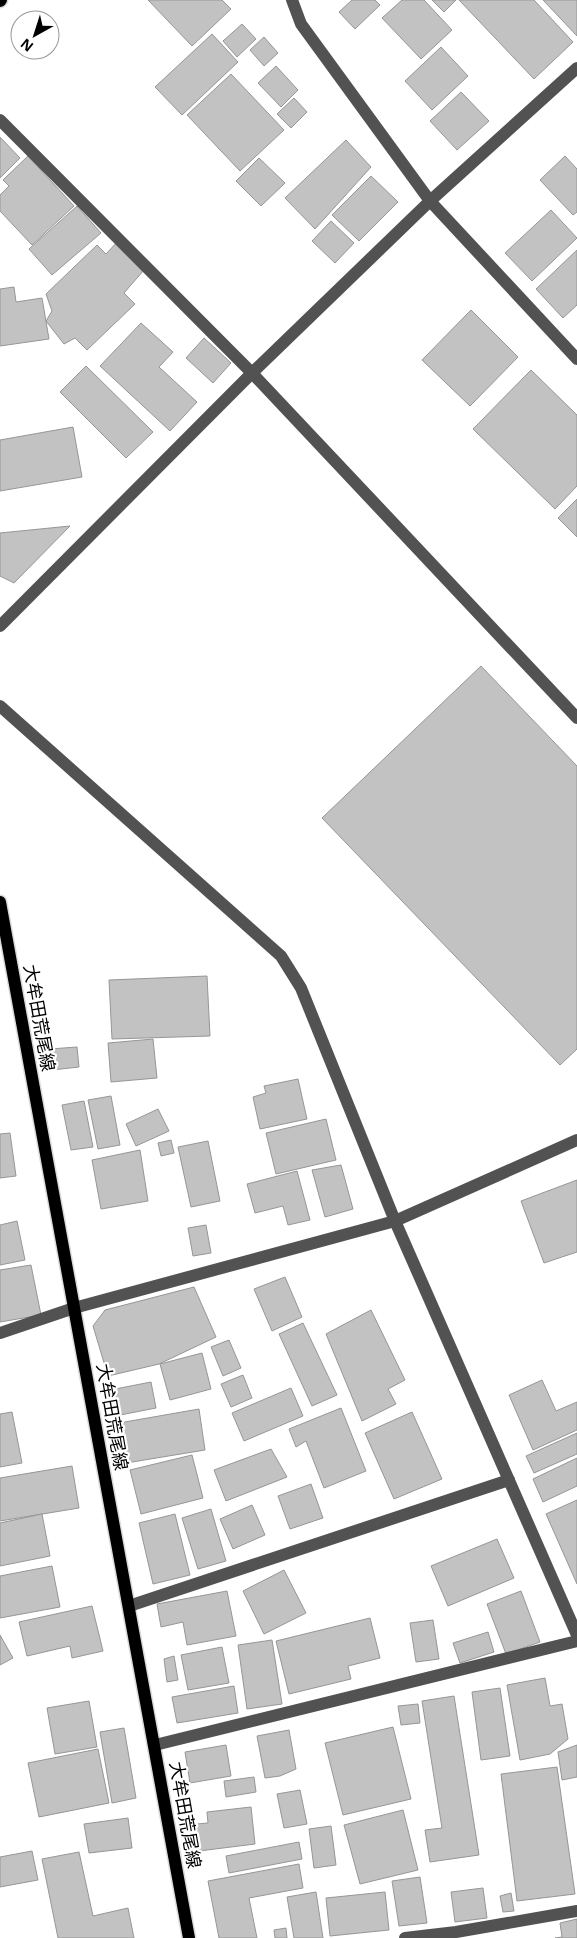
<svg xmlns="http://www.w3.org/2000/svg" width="577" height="1938" font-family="'Open Sans','Noto Sans JP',sans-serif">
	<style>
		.building { fill: #c2c2c2; stroke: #969696 }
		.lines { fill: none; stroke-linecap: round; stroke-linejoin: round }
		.major-casing { stroke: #dbdbdb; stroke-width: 15 }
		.minor { stroke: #525252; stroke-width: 12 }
		.major { stroke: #000; stroke-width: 12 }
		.labels { text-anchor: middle; stroke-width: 4.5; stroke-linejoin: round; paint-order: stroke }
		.street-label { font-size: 18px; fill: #000; stroke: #fff }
	</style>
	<rect width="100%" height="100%" fill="#fff"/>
	<g class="building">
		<polygon points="148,0 222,0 231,9 192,46"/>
		<polygon points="352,0 375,0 380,5 355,29 339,12"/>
		<polygon points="402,0 424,0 452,30 421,59 382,18"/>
		<polygon points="432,0 456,0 444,12"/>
		<polygon points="459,0 534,0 573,42 534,79"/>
		<polygon points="543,0 577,0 577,36"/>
		<polygon points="242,24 256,39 237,57 223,41"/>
		<polygon points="212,34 238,62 182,115 155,87"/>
		<polygon points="264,37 278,53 264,66 250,50"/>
		<polygon points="441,47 468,76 432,110 405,81"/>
		<polygon points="276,66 298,90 281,107 258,83"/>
		<polygon points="231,74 284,130 240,171 187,115"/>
		<polygon points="461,92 489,121 457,150 430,121"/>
		<polygon points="294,98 307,112 291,128 277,114"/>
		<polygon points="0,137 20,158 0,178"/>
		<polygon points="346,140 371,167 315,229 285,198"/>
		<polygon points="28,156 74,206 32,245 0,211 0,195 9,186 3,180"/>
		<polygon points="565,156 577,169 577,212 573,215 540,180"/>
		<polygon points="259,158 285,183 261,206 236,181"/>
		<polygon points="371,176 398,202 359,241 332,215"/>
		<polygon points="77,206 101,233 52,275 29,249"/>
		<polygon points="551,210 577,238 532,281 505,253"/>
		<polygon points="331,221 354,243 335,263 312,241"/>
		<polygon points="118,241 144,270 124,293 135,304 87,350 75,338 64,344 46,321 52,311 46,294 97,245 106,254"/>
		<polygon points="577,250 577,305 563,318 536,289"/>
		<polygon points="14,287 16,302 42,298 49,339 0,346 0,289"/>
		<polygon points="471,310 518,357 470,406 422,360"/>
		<polygon points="141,323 173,352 159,367 197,402 170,431 100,366"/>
		<polygon points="204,338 231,363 213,383 186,358"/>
		<polygon points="86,366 153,432 126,458 60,392"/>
		<polygon points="531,370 577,415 577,486 555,509 473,429"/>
		<polygon points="73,427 82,477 0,491 0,440"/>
		<polygon points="577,499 577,537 558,518"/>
		<polygon points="70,526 14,583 0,576 0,533"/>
		<polygon points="481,666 577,766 577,1049 560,1065 322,818"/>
		<polygon points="207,976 210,1036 112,1039 109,980"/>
		<polygon points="153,1039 157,1078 111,1082 108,1043"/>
		<polygon points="77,1047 79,1067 52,1070 50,1049"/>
		<polygon points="298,1079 307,1119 260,1129 253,1097 266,1093 264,1086"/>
		<polygon points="111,1096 120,1145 98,1149 88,1100"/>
		<polygon points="84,1101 93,1147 71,1150 62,1105"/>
		<polygon points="158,1109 169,1131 136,1146 126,1124"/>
		<polygon points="326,1119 336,1160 276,1174 266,1133"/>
		<polygon points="10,1133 16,1176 0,1178 0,1134"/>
		<polygon points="171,1140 174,1153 161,1156 158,1143"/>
		<polygon points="208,1141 220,1201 191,1207 178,1147"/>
		<polygon points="140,1150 148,1201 101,1209 92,1160"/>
		<polygon points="341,1165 353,1209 325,1217 312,1170"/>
		<polygon points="297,1171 310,1220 288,1225 283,1206 255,1213 247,1184"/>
		<polygon points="577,1180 577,1252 544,1263 521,1201"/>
		<polygon points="17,1221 25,1260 0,1265 0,1225"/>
		<polygon points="206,1225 211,1253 193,1256 188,1228"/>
		<polygon points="31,1265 41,1315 0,1322 0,1270"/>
		<polygon points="285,1277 302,1317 272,1331 254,1289"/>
		<polygon points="194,1287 216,1337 159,1364 108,1376 93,1326 105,1310"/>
		<polygon points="371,1310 405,1380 388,1389 396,1404 362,1421 326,1334"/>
		<polygon points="303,1323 337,1395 312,1406 279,1334"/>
		<polygon points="229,1340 241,1368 223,1376 211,1347"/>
		<polygon points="202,1353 211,1389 170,1400 160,1364"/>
		<polygon points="243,1375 252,1398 231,1407 221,1384"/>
		<polygon points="542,1380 556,1411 577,1402 577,1430 533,1450 509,1395"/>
		<polygon points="151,1382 156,1408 115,1416 110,1390"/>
		<polygon points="291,1388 303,1416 244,1441 232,1413"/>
		<polygon points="341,1408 366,1471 324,1488 306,1441 296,1447 289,1429"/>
		<polygon points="199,1409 205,1450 126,1463 119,1423"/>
		<polygon points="12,1412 22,1463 0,1467 0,1414"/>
		<polygon points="412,1412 442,1479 394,1499 365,1433"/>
		<polygon points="577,1433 577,1454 534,1473 526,1456"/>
		<polygon points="271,1449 287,1477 226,1501 214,1470"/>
		<polygon points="192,1455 203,1498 141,1514 130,1470"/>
		<polygon points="577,1458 577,1486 543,1502 533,1479"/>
		<polygon points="72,1466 79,1508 0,1521 0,1478"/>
		<polygon points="311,1484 323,1518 290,1529 278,1496"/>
		<polygon points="577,1500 577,1584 546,1514"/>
		<polygon points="252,1505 265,1535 233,1549 220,1519"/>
		<polygon points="211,1509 226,1561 198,1569 182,1518"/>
		<polygon points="42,1514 50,1556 0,1566 0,1523"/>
		<polygon points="175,1514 190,1575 153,1584 139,1523"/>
		<polygon points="497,1539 514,1578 448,1606 431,1566"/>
		<polygon points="52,1566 60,1607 0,1618 0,1576"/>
		<polygon points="284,1570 306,1613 264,1634 243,1591"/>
		<polygon points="227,1591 236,1636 187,1645 183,1622 161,1627 157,1604"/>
		<polygon points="521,1591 540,1642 506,1654 487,1604"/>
		<polygon points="92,1606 103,1651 72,1658 70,1646 27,1656 19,1622"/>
		<polygon points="370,1618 380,1658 348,1666 351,1679 289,1694 276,1641"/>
		<polygon points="433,1620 439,1659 416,1662 410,1623"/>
		<polygon points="488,1632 494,1652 460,1663 453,1643"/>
		<polygon points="0,1635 13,1658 0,1665"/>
		<polygon points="272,1640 282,1704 247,1709 238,1645"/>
		<polygon points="222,1647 229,1683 188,1690 181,1655"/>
		<polygon points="174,1656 178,1680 167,1682 164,1659"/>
		<polygon points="545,1678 550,1706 562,1704 568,1739 550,1754 520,1760 507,1685"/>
		<polygon points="234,1686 238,1713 177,1723 172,1697"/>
		<polygon points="500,1688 510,1756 481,1760 472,1692"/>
		<polygon points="454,1696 479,1855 430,1862 425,1830 442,1828 422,1701"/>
		<polygon points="89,1701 97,1747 55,1754 47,1708"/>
		<polygon points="418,1704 420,1723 401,1725 398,1706"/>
		<polygon points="393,1727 411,1799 343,1815 325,1743"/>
		<polygon points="124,1728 136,1798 112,1803 100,1732"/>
		<polygon points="289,1730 296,1769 280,1776 265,1778 257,1736"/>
		<polygon points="226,1745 231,1776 190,1783 185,1752"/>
		<polygon points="577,1745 577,1777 562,1780 558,1752"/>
		<polygon points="98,1749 109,1803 39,1817 28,1763"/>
		<polygon points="557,1767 575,1894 517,1901 501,1774"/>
		<polygon points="254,1777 256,1792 226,1797 224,1781"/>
		<polygon points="300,1790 307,1824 284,1828 277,1794"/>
		<polygon points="251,1807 255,1844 199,1851 197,1824 208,1823 207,1812"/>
		<polygon points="403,1810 418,1870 360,1884 344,1825"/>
		<polygon points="128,1818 132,1848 89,1853 84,1824"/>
		<polygon points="331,1826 336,1865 314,1868 309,1829"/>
		<polygon points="299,1842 302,1859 229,1873 226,1856"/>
		<polygon points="32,1851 38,1880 0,1887 0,1857"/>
		<polygon points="79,1852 93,1916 128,1908 134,1938 58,1938 42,1859"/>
		<polygon points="299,1864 303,1888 249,1898 257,1938 219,1938 208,1881"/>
		<polygon points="420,1877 427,1923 399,1926 392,1881"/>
		<polygon points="483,1888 487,1918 455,1922 451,1892"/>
		<polygon points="316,1892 323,1938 294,1938 287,1897"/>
		<polygon points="385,1892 389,1930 330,1936 326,1898"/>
		<polygon points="511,1893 514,1911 503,1912 500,1896"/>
		<polygon points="577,1919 577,1938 555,1938 562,1937 560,1923"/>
		<polygon points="286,1928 287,1938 275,1938 274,1930"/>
	</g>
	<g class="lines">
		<g class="major-casing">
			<g id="major">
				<polyline points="0,1 1,0"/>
				<polyline points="0,902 189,1938"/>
			</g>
		</g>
		<g class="minor">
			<polyline points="292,0 301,24 430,201 577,359"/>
			<polyline points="0,120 252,373 577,718"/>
			<polyline points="0,626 252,373 430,201 577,68"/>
			<polyline points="0,706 281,956 301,988 395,1221 577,1635"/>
			<polyline points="0,1333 74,1308 395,1221 577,1140"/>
			<polyline points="129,1606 509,1480"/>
			<polyline points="155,1745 577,1641"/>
			<polyline points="405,1938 456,1932 577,1911"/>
		</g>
		<use href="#major" class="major"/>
	</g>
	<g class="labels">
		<g class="street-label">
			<text transform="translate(39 1018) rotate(80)" y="6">大牟田荒尾線</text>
			<text transform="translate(112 1417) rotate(80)" y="6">大牟田荒尾線</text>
			<text transform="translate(185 1815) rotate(80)" y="6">大牟田荒尾線</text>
		</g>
	</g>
	<g transform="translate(35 35) rotate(219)"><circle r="24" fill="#ffffff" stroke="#999999"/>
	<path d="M0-4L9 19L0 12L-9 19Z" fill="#000000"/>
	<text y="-8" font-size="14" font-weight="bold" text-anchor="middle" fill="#000000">N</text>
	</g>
</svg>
